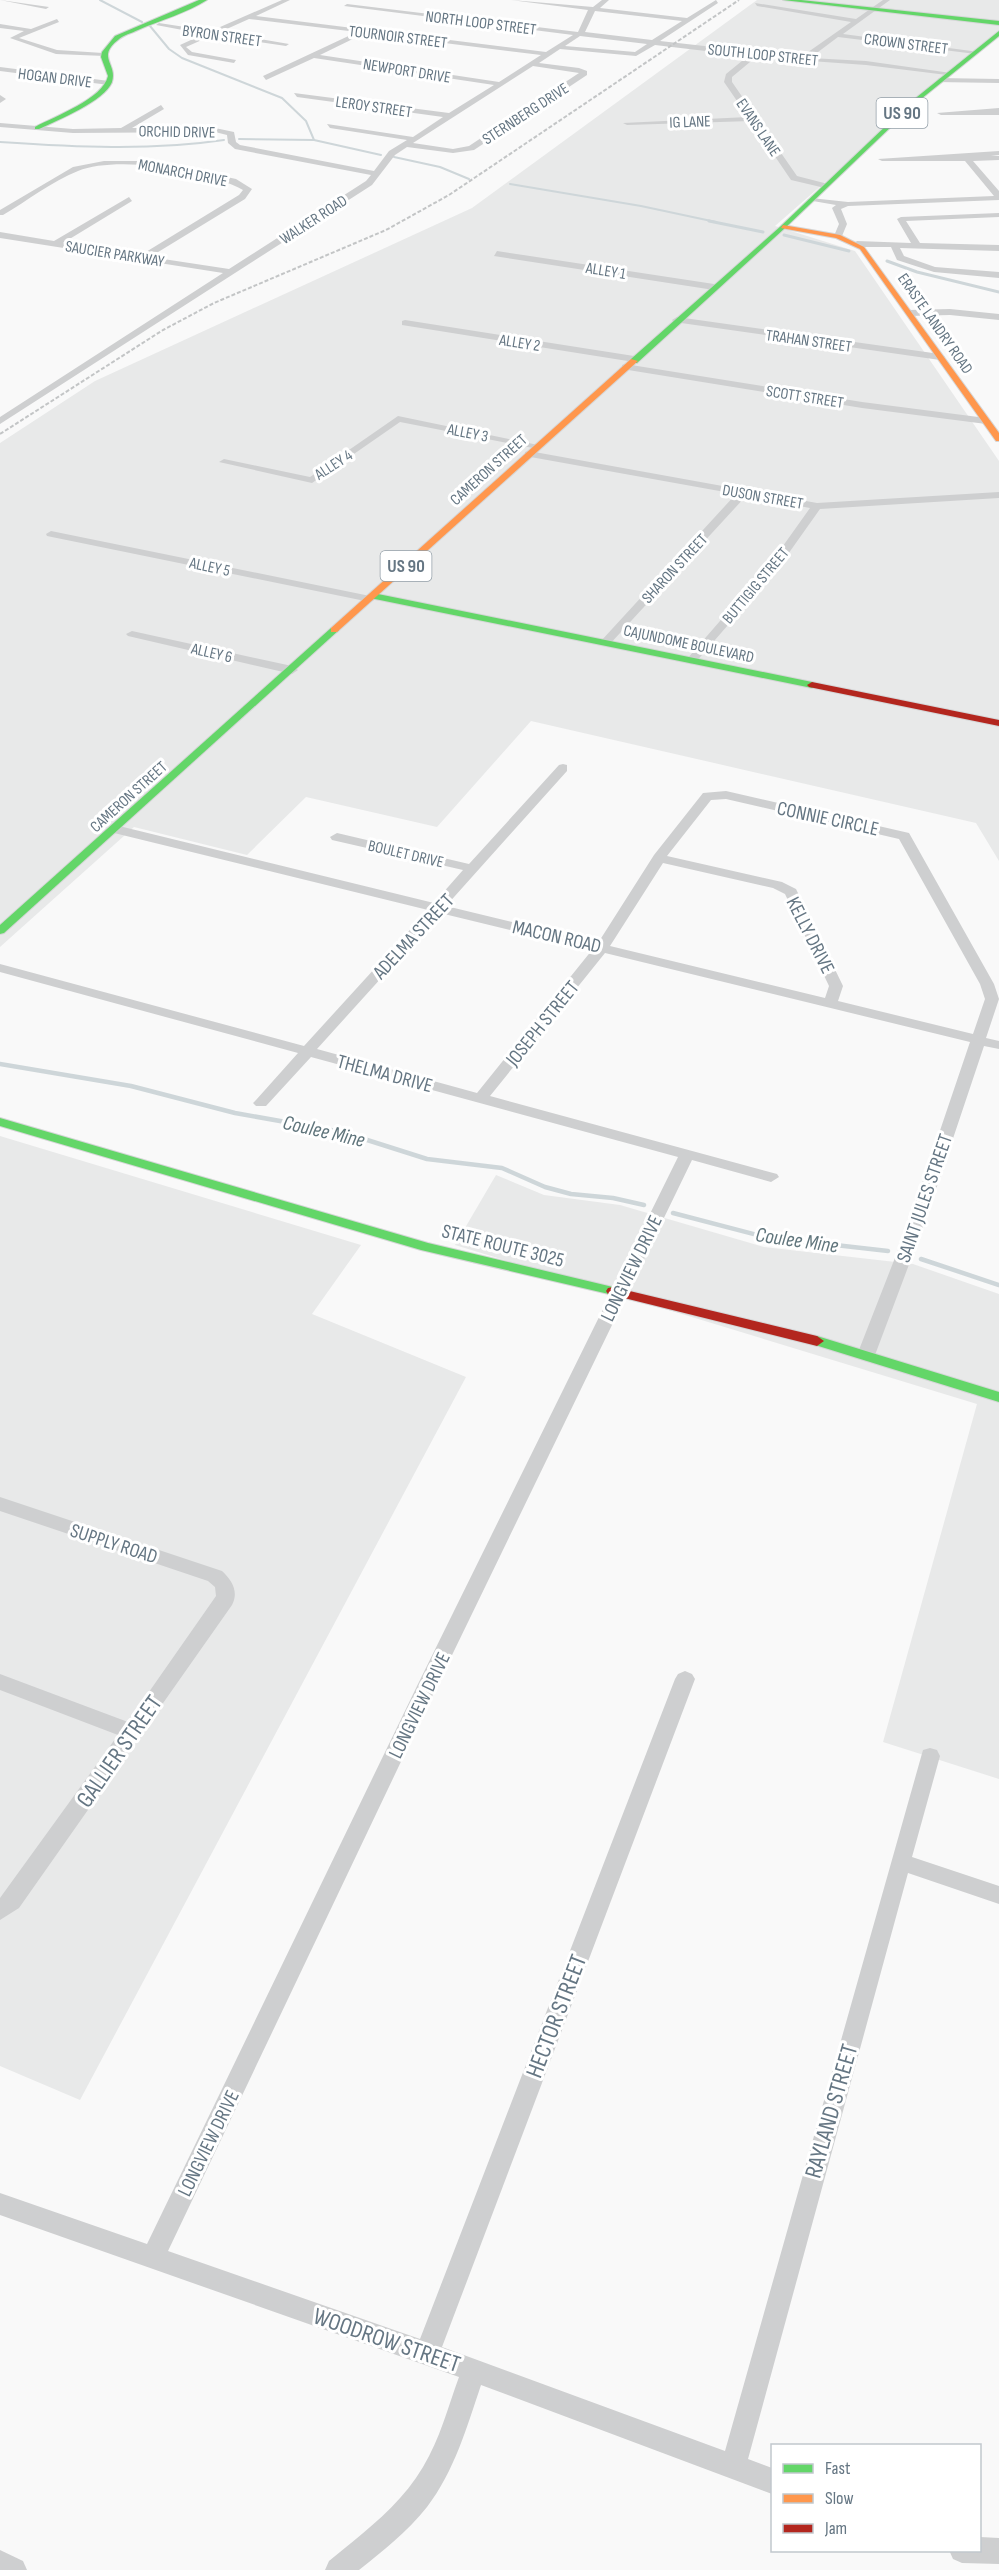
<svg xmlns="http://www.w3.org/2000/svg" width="999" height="2570" font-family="'Sofia Sans Condensed',sans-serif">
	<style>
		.built { fill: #e8e9e9 }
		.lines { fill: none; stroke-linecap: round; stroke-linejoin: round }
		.stream-far2 { stroke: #ced6d9; stroke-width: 2 }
		.stream-far1 { stroke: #ced6d9; stroke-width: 3 }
		.stream { stroke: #ced6d9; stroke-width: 4.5 }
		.fast-casing { stroke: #d5d6d7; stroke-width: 2 }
		.slow-casing { stroke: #d5d6d7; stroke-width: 2 }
		.jam-casing { stroke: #d5d6d7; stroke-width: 2 }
		.street { fill: #cecfd0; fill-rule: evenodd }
		.fast { fill: #63d668; fill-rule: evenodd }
		.slow { fill: #ff974d; fill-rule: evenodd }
		.jam { fill: #b3261e; fill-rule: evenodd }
		.rail { stroke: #c3c5c6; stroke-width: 2; stroke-dasharray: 4 2; stroke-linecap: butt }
		.labels { text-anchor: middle; stroke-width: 6; stroke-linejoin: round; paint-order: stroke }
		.far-street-label { font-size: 16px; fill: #657683; stroke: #fff }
		.shield { fill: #fff; stroke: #939fa8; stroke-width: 1.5 }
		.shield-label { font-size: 18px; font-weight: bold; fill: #657683 }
		.street-label { font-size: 20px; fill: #657683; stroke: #fff }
		.water-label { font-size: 21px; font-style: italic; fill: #60757c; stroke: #fff }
		.near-street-label { font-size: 24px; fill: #657683; stroke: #fff }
	</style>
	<rect width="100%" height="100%" fill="#f9f9f9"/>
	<g class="built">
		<polygon points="757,0 999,0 999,30 775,226 855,251 999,461 999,861 976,823 531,721 437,827 306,797 247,855 134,827 0,947 0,443 95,381 472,208"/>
		<polygon points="0,1136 361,1245 312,1314 466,1377 80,2100 0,2066"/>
		<polygon points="496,1175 544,1195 620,1205 764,1247 913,1264 999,1294 999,1779 883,1742 977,1404 455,1245"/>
	</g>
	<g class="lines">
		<g class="stream-far2">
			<polyline points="100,0 142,22"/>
			<polyline points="150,26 169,49 182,58 282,98 306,121 314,140 381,155"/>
			<polyline points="239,139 314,140"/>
			<path d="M0,142C74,147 150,151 224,140"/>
			<polyline points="394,157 440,167 469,179"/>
			<polyline points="510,184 641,206 716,222"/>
		</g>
		<g class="stream-far1">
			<polyline points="709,221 763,232"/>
			<polyline points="784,235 849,251"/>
			<polyline points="887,261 917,272 999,292"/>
		</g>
		<g class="stream">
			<polyline points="0,1064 131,1086 235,1113 342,1132 427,1159 502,1168 545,1187 571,1194 613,1198 644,1205"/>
			<polyline points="673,1213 765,1237 888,1251"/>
			<polyline points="921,1259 999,1285"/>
		</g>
		<g class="fast-casing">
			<g id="fast">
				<path d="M199,0H207C187,13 161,20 138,30C132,33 123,35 118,40C96,57 118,64 112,82C105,101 58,120 39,129H35V127C55,116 103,99 108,76L101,57L102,52L115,36Z"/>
				<polygon points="783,0 801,0 999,21 999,25"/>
				<polygon points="999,31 999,36 916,103 785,228 637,363 631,363 631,359 781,226 912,101"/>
				<polygon points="373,593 812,682 817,685 812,688 370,598 370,594"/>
				<polygon points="331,628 339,630 4,933 0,934 0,925"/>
				<polygon points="0,1118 428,1243 613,1287 620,1291 613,1295 421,1250 0,1126"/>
				<polygon points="817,1336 999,1392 999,1402 812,1344 810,1341 812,1338"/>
			</g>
		</g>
		<g class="slow-casing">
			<g id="slow">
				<polygon points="783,225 840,235 864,247 999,433 999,441 996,441 860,249 836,238 781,228"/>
				<polygon points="631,359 638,361 337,632 331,632 331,628"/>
			</g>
		</g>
		<g class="jam-casing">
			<g id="jam">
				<polygon points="812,682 999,720 999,726 809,687 807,685"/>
				<polygon points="613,1287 817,1336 824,1341 817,1346 608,1294 606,1291 608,1288"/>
			</g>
		</g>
		<g class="street">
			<polygon points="0,0 49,7 46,9"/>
			<path d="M282,0H290L256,16L546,52L573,35L344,6L347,4L578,32L588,10L511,0L593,7L602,0H609L600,8L687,18L716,0L718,3L660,41L801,57L851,22L757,6L755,3L856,19L883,0H890L843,34L979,52L976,54L838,37L810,58L866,61L951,73L947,75L866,65L756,57L732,77V82L797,176L828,184L825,188L791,180L751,121L627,125L623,123L748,117L724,82L726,74L748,56L655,45L636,56L560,49L539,63L579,68L587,71V75L474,150L453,153L407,147L395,155L372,185L0,424V417L223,273L0,238V232L54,241L129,197L132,201L63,243L141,255L239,195L243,190C207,170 117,155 78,171C52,181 27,201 3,215H0V210L73,167L104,161H154L236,179L252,189L245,199L150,257L229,269L366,181L371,175L235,149L228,143L227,135L215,132L73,133L0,127V123L73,129L121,128L161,105L164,109L132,128H215L234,132L236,142L240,145L374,171L389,151L407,140L330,128L327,124L413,137L443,117L297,97L294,93L449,113L494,85L314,58L266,80L263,76L357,32L249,19L220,32L289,44L286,46L213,35L186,47L192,52L236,60L234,63L188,55L180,45L204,34L156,25L159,23L211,31ZM595,11L682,21L652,40L585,32ZM365,33L541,55L499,82L320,55ZM580,36L647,44L635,52L565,46ZM533,66L579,73L469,146L453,149L413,143Z"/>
			<polygon points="57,19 59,22 19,38 57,50 103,53 105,56 56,54 10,38 24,31 0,28 0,24 31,29"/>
			<polygon points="0,67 109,81 113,83 109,85 0,71"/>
			<polygon points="939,78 999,79 999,83 936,82"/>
			<polygon points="0,95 6,99 0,103"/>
			<polygon points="999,108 999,115 941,115 937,113"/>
			<polygon points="999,151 999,155 991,156 999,156 999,160 973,161 999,191 999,200 848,206 841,209 847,224 842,236 838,239 834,236 839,224 832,208 836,205 807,200 811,198 848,202 994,196 965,161 882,161 878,159"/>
			<polygon points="999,213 999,217 906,221 920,243 999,245 999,251 900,248 904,256 935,267 999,272 999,278 934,272 897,260 891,247 857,247 853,244 857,241 911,243 897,219 901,217"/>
			<polygon points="497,251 714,284 718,287 714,290 494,256"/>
			<polygon points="950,309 999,314 999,320 950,315 909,316 905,313 909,310"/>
			<polygon points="677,317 940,354 945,357 940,360 674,322 672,320"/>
			<polygon points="405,320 634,356 639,359 634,362 402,325 402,321"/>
			<polygon points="625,364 862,402 986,418 991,421 986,424 862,408 622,369 622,365"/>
			<polygon points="398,416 543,446 538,449 400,422 312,483 219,462 224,459 310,477"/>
			<polygon points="529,451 817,503 999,492 999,498 820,509 781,564 695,663 691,664 685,661 687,659 773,560 810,508 746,496 609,645 601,645 601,641 736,494 525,456 525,452"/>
			<polygon points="51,531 370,596 376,599 370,602 47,536 46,534"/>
			<polygon points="132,631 292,666 298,670 292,674 128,636 126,634"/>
			<path d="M563,764L567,765V771L446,906L598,943L654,855L703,793L726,791L909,833L994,984L999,999L986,1038L999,1041V1049L984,1046L925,1222L875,1355L866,1361L857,1355L909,1222L970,1042L605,953L490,1096L777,1174L779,1177L771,1182L692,1160L437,1686L168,2251L420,2339L675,1679L678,1674L685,1671L692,1674L695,1679L442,2347L725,2451L923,1750L930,1748L937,1750L940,1756L912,1857L999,1886V1904L908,1873L748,2459L772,2468V2494L481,2385C467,2427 454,2472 427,2507C408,2531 383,2551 359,2570H325L329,2561C363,2533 400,2506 423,2467C440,2439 448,2407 459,2377L0,2215V2193L147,2244L417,1686L678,1157L311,1057L266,1106H256L253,1103L256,1100L298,1053L0,972V964L304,1046L428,910L110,832V826L115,825L434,903L463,870L332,840L330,837L337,833L469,864L559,765ZM726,799L899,839L980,984L985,999L973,1034L838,1001L843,986L796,889L782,882L667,856L711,800ZM663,863L773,888L785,894L829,986L825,998L610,946ZM440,913L592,950L477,1093L317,1049Z"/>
			<path d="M0,1497L222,1571C232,1580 239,1592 232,1605L19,1908L0,1920V1898L118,1735L0,1690V1674L128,1722L216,1596L215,1587L208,1581L0,1511Z"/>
			<polygon points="980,2537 999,2538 999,2564 962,2563 953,2559 949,2550 980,2550"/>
			<polygon points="0,2550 23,2561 27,2570 0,2570"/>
		</g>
		<use href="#fast" class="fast"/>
		<use href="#slow" class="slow"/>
		<use href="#jam" class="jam"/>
		<polyline class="rail" points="0,434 163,330 214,303 386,230 449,195 739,0"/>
	</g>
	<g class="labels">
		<g class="far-street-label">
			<text transform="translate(481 22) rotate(7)" y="6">NORTH LOOP STREET</text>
			<text transform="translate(222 35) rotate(8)" y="6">BYRON STREET</text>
			<text transform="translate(398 36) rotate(7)" y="6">TOURNOIR STREET</text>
			<text transform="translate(906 43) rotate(7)" y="6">CROWN STREET</text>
			<text transform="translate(763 54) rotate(6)" y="6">SOUTH LOOP STREET</text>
			<text transform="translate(407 70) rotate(9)" y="6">NEWPORT DRIVE</text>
			<text transform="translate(55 77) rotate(7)" y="6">HOGAN DRIVE</text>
			<text transform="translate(374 106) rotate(8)" y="6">LEROY STREET</text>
			<text transform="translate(525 113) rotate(-33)" y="6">STERNBERG DRIVE</text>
			<text transform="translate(690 121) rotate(-2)" y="6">IG LANE</text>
			<text transform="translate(759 127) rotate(56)" y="6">EVANS LANE</text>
			<text transform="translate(177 131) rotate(1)" y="6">ORCHID DRIVE</text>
			<text transform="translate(183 172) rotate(11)" y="6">MONARCH DRIVE</text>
			<text transform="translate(313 219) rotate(-33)" y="6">WALKER ROAD</text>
			<text transform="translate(115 253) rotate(9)" y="6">SAUCIER PARKWAY</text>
			<text transform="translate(606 270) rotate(9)" y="6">ALLEY 1</text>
			<text transform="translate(936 323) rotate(55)" y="6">ERASTE LANDRY ROAD</text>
			<text transform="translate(809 340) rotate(8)" y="6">TRAHAN STREET</text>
			<text transform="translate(520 342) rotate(9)" y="6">ALLEY 2</text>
			<text transform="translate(805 396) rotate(9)" y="6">SCOTT STREET</text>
			<text transform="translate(468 432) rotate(11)" y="6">ALLEY 3</text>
			<text transform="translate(333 464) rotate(-33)" y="6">ALLEY 4</text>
			<text transform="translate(488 469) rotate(-42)" y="6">CAMERON STREET</text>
			<text transform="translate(763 496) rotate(10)" y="6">DUSON STREET</text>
			<text transform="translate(210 566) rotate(12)" y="6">ALLEY 5</text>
			<text transform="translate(674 568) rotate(-47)" y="6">SHARON STREET</text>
			<text transform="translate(755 585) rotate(-50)" y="6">BUTTIGIG STREET</text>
			<text transform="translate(689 643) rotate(12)" y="6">CAJUNDOME BOULEVARD</text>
			<text transform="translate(212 652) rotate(13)" y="6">ALLEY 6</text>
			<text transform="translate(128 796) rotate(-42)" y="6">CAMERON STREET</text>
			<text transform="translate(406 853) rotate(13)" y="6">BOULET DRIVE</text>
		</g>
		<g class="shield">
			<rect x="876.5" y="98" width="51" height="30" rx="4.5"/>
			<rect x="380.5" y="551" width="51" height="30" rx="4.5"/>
		</g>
		<g class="shield-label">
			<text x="902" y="119">US 90</text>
			<text x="406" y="572">US 90</text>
		</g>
		<g class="street-label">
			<text transform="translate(828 818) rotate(12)" y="7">CONNIE CIRCLE</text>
			<text transform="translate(811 935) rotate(63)" y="7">KELLY DRIVE</text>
			<text transform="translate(413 936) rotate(-47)" y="7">ADELMA STREET</text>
			<text transform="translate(557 936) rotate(13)" y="7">MACON ROAD</text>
			<text transform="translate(542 1023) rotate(-51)" y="7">JOSEPH STREET</text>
			<text transform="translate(385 1073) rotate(15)" y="7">THELMA DRIVE</text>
			<text transform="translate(924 1198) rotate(-71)" y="7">SAINT JULES STREET</text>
			<text transform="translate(503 1245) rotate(14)" y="7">STATE ROUTE 3025</text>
			<text transform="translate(631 1268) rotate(-64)" y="7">LONGVIEW DRIVE</text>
			<text transform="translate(114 1543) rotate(18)" y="7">SUPPLY ROAD</text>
			<text transform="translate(419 1705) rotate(-64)" y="7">LONGVIEW DRIVE</text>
			<text transform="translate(208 2143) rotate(-64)" y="7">LONGVIEW DRIVE</text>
		</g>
		<g class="water-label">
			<text transform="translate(324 1131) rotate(13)" y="7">Coulee Mine</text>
			<text transform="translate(797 1240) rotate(8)" y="7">Coulee Mine</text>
		</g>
		<g class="near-street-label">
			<text transform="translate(119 1751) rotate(-55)" y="8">GALLIER STREET</text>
			<text transform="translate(556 2016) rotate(-69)" y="8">HECTOR STREET</text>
			<text transform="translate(831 2111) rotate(-74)" y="8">RAYLAND STREET</text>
			<text transform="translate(387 2340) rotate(19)" y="8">WOODROW STREET</text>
		</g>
	</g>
	<rect x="771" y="2444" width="210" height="108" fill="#ffffff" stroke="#c1c8cd" stroke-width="1.5"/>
	<rect x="783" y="2464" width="30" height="9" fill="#63d668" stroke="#c1c8cd" stroke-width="1.5"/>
	<text x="825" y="2474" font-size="18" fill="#657683">Fast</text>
	<rect x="783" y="2494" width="30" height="9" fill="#ff974d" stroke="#c1c8cd" stroke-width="1.5"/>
	<text x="825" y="2504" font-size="18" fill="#657683">Slow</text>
	<rect x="783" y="2524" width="30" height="9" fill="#b3261e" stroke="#c1c8cd" stroke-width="1.5"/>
	<text x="825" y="2534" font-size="18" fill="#657683">Jam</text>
</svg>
